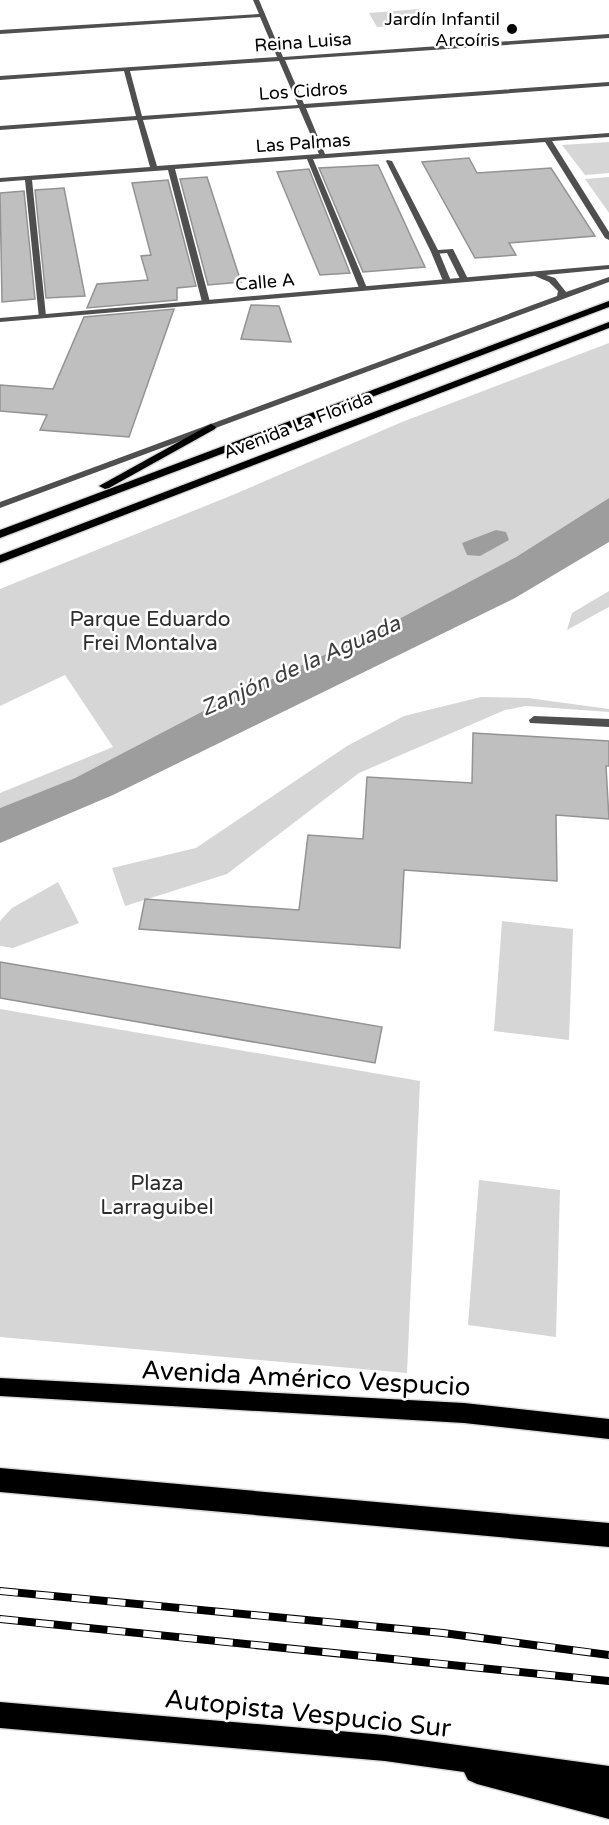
<svg xmlns="http://www.w3.org/2000/svg" width="609" height="1825" font-family="'Varela Round',sans-serif">
	<style>
		.green { fill: #d6d6d6 }
		.water { fill: #9d9d9d }
		.building { fill: #bfbfbf; stroke: #939393; stroke-width: 1.5 }
		.lines { fill: none; stroke-linecap: round; stroke-linejoin: round }
		.primary-casing { stroke: #dbdbdb; stroke-width: 3 }
		.motorway-casing { stroke: #dbdbdb; stroke-width: 3 }
		.pedestrian { fill: #4f4f4f; fill-rule: evenodd }
		.minor { fill: #4f4f4f; fill-rule: evenodd }
		.tertiary { fill: #4f4f4f; fill-rule: evenodd }
		.primary { fill: #000; fill-rule: evenodd }
		.motorway { fill: #000; fill-rule: evenodd }
		.rail-casing { stroke: #000; stroke-width: 8 }
		.rail { stroke: #fff; stroke-width: 6; stroke-dasharray: 18; stroke-linecap: butt }
		.poi-dot { fill: #000; stroke: #fff; stroke-width: 2 }
		.labels { text-anchor: middle; stroke-width: 5; stroke-linejoin: round; paint-order: stroke }
		.far-poi-label { font-size: 18px; fill: #000; stroke: #fff; text-anchor: end }
		.far-street-label { font-size: 18px; fill: #000; stroke: #fff }
		.park-label { font-size: 21px; fill: #2d2d2d; stroke: #fff }
		.water-label { font-size: 22px; font-style: italic; fill: #3e3e3e; stroke: #fff }
		.near-street-label { font-size: 26px; fill: #000; stroke: #fff }
	</style>
	<rect width="100%" height="100%" fill="#fff"/>
	<g class="green">
		<polygon points="419,9 428,23 377,27 369,13"/>
		<polygon points="609,142 609,173 585,175 562,145"/>
		<polygon points="609,177 609,213 585,179"/>
		<polygon points="609,343 609,498 516,557 376,631 211,707 75,778 0,808 0,793 113,747 65,675 0,706 0,589 235,494 402,422"/>
		<polygon points="609,591 609,607 567,630 572,613"/>
		<polygon points="481,697 528,698 609,709 609,712 526,706 505,710 359,773 227,874 125,906 112,868 196,848 347,746 404,716"/>
		<polygon points="58,882 79,923 13,948 0,946 0,921 12,908"/>
		<polygon points="502,921 573,929 569,1040 494,1031"/>
		<polygon points="0,1009 420,1081 407,1373 0,1337"/>
		<polygon points="479,1180 560,1190 556,1337 468,1325"/>
	</g>
	<g class="water">
		<polygon points="609,498 609,542 515,598 113,795 0,843 0,808 75,778 211,707 376,631 516,557"/>
		<polygon points="496,530 506,532 509,540 480,556 467,555 462,543"/>
	</g>
	<g class="building">
		<polygon points="469,158 477,173 551,168 595,236 509,243 516,255 475,258 422,162"/>
		<polygon points="378,165 425,267 363,272 319,168"/>
		<polygon points="309,169 350,273 320,275 277,172"/>
		<polygon points="207,177 241,282 208,285 180,179"/>
		<polygon points="168,180 196,286 177,288 177,300 87,308 97,284 148,280 141,256 151,255 132,183"/>
		<polygon points="64,188 85,296 46,298 35,190"/>
		<polygon points="24,191 35,299 2,302 0,193"/>
		<polygon points="251,305 279,306 291,342 241,339"/>
		<polygon points="174,309 129,437 40,430 47,415 0,411 0,385 53,389 84,317"/>
		<polygon points="473,733 609,741 609,766 606,766 609,819 556,815 557,881 404,870 400,948 139,929 145,899 299,910 308,835 363,839 367,777 472,783"/>
		<polygon points="0,962 382,1027 375,1063 0,998"/>
	</g>
	<g class="lines">
		<g class="primary-casing">
			<g id="primary">
				<polygon points="609,301 609,307 0,538 0,530"/>
				<polygon points="609,322 609,328 0,563 0,555"/>
				<polygon points="211,424 216,427 215,429 109,488 105,489 99,486"/>
				<polygon points="0,1378 464,1403 609,1419 609,1439 464,1423 0,1396"/>
			</g>
		</g>
		<g class="motorway-casing">
			<g id="motorway">
				<polygon points="0,1468 609,1523 609,1547 0,1492"/>
				<polygon points="0,1702 385,1735 609,1766 609,1819 477,1784 468,1780 464,1772 385,1761 0,1728"/>
			</g>
		</g>
		<polygon class="pedestrian" points="432,250 439,252 451,281 450,283 443,281 431,252"/>
		<g class="minor">
			<path d="M253,0H259L283,57L609,34V38L285,60L304,104L609,82V86L306,108L325,154L609,133V137L552,141L609,232V240L605,238L545,142L313,159L367,288L363,290L359,288L307,159L175,169L210,302L206,304L202,302L168,170L32,180L46,316L39,318L25,180L0,182V178L150,167L137,120L0,130V126L136,116L124,71L0,80V76L277,57L260,17L0,34V30L259,14ZM279,61L298,105L142,116L130,71ZM299,108L319,154L157,166L143,120Z"/>
			<polygon points="387,160 392,161 438,250 453,249 468,279 467,281 461,281 447,253 435,254 431,252 386,161"/>
			<polygon points="534,716 609,719 609,727 530,723 529,720"/>
		</g>
		<polygon class="tertiary" points="609,265 609,269 546,275 555,278 566,292 609,277 609,282 0,508 0,502 557,296 558,291 549,282 535,276 0,322 0,318"/>
		<use href="#primary" class="primary"/>
		<use href="#motorway" class="motorway"/>
		<g class="rail-casing">
			<g id="rail">
				<polyline points="0,1591 443,1633 609,1655"/>
				<polyline points="0,1619 609,1681"/>
			</g>
		</g>
		<use href="#rail" class="rail"/>
	</g>
	<circle class="poi-dot" cx="512" cy="29" r="6"/>
	<g class="labels">
		<g class="far-poi-label">
			<text x="500" y="25">Jardín Infantil<tspan x="500" dy="21">Arcoíris</tspan></text>
		</g>
		<g class="far-street-label">
			<text transform="translate(303 42) rotate(-4)" y="6">Reina Luisa</text>
			<text transform="translate(303 91) rotate(-4)" y="6">Los Cidros</text>
			<text transform="translate(303 143) rotate(-4)" y="6">Las Palmas</text>
			<text transform="translate(265 282) rotate(-5)" y="6">Calle A</text>
			<text transform="translate(298 425) rotate(-21)" y="6">Avenida La Florida</text>
		</g>
		<g class="park-label">
			<text x="150" y="626">Parque Eduardo<tspan x="150" dy="24">Frei Montalva</tspan></text>
			<text x="157" y="1190">Plaza<tspan x="157" dy="24">Larraguibel</tspan></text>
		</g>
		<g class="water-label">
			<text transform="translate(300 665) rotate(-24)" y="8">Zanjón de la Aguada</text>
		</g>
		<g class="near-street-label">
			<text transform="translate(306 1378) rotate(3)" y="9">Avenida Américo Vespucio</text>
			<text transform="translate(308 1713) rotate(6)" y="9">Autopista Vespucio Sur</text>
		</g>
	</g>
</svg>
